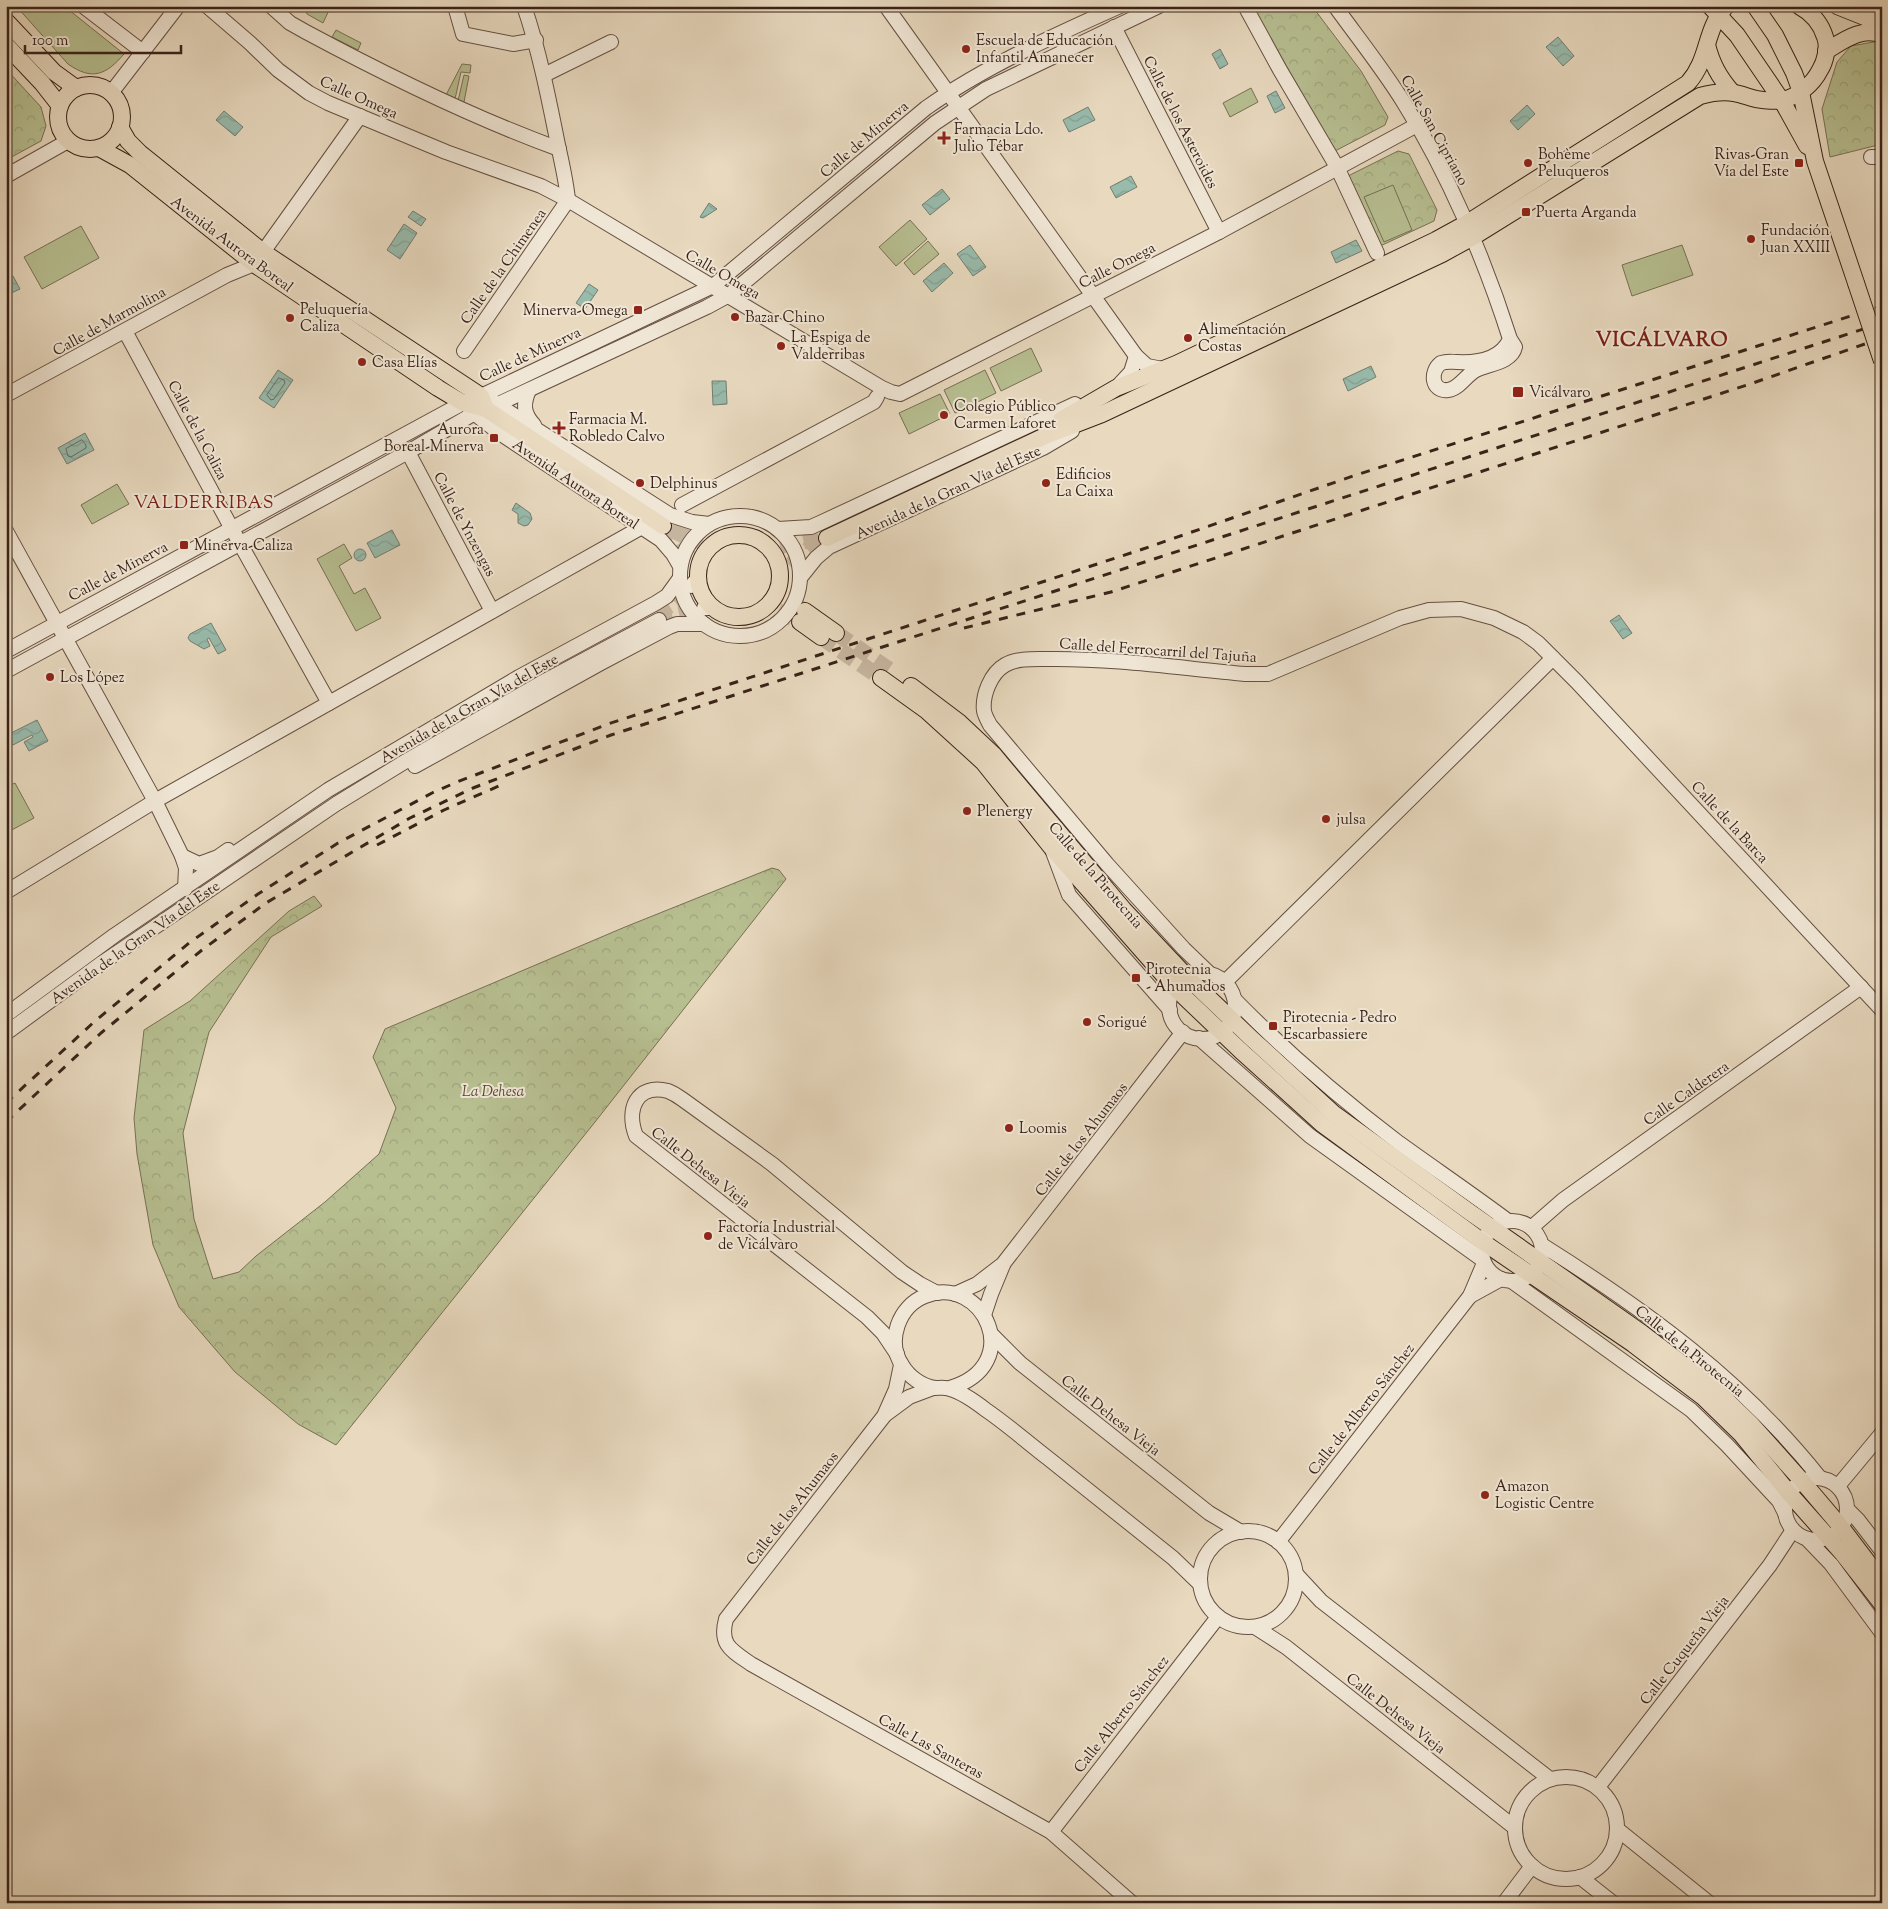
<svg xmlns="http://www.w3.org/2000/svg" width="1888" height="1909" font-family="'Sorts Mill Goudy',serif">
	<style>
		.forest { fill: url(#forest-crowns); stroke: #787054 }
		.garden { fill: #b7bf91; stroke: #787054 }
		.water { fill: url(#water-waves); stroke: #727e71 }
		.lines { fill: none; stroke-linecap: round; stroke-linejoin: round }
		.shore { stroke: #686e62; stroke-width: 1 }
		.minor-tunnel { stroke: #c5b49e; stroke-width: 14; stroke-dasharray: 14 7; stroke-linecap: butt }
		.major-tunnel { stroke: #c5b49e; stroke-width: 16; stroke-dasharray: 16 8; stroke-linecap: butt }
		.minor-casing { stroke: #655042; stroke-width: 16 }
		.major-casing { stroke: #392218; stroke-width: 18 }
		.minor { stroke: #f0e6d5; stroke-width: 14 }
		.major { stroke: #e8d9bf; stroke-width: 16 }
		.rail { stroke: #392218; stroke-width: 3; stroke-dasharray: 9 9; stroke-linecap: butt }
		.major-bridge-casing { stroke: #392218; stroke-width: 18; stroke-linecap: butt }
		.major-bridge { stroke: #e8d9bf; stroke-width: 16 }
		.poi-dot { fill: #8f2418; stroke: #f0e6d5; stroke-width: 2 }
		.labels { text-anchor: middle; stroke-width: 4; stroke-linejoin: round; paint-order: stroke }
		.poi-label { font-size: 15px; fill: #392218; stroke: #f0e6d5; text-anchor: start }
		.street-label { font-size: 15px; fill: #392218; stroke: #f0e6d5 }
		.park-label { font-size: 15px; font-style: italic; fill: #584936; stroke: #f0e6d5 }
		.quarter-label { font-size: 18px; letter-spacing: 1px; fill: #7a1f14; stroke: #f0e6d5 }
		.district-label { font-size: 20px; font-weight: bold; letter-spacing: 1px; fill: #7a1f14; stroke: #f0e6d5 }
	</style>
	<defs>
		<pattern id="forest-crowns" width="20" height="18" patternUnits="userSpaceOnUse" patternTransform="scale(1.25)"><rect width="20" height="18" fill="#b7bf91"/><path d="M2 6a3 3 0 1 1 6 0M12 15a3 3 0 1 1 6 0" fill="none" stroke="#9ea47c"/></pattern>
		<pattern id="water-waves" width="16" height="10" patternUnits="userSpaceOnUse" patternTransform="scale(1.25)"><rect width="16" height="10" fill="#98bbac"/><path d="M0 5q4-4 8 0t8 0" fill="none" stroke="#84a093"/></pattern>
	</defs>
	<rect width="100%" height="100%" fill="#e8d9bf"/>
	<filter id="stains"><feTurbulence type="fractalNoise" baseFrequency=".004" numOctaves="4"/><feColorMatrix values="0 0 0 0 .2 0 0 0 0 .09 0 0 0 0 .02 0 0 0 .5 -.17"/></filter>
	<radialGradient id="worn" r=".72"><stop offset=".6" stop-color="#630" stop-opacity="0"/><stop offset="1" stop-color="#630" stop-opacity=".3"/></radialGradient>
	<g class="forest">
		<polygon points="1252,6 1312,6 1361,71 1388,117 1385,125 1335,151"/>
		<polygon points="1879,41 1882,43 1882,144 1830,157 1822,109 1837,62 1851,46"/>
		<polygon points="6,69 41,107 46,126 41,141 6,160"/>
		<polygon points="1398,151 1409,154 1437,210 1434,221 1378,247 1348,176"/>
		<polygon points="772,868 779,870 786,879 595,1122 336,1445 298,1424 235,1372 179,1307 153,1245 137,1154 134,1118 144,1030 190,1001 289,911 314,896 322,906 271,937 209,1032 183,1133 194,1219 213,1279 239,1272 256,1256 325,1202 379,1154 396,1108 373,1057 385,1029 625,927"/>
	</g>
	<g class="garden">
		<path d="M16,6H64L124,54C106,75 92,81 68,64Z"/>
		<polygon points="303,6 328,6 330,8 323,23 307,14"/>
		<polygon points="336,30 361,43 358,50 332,37"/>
		<polygon points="462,64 471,65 470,73 461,72 455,99 446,95"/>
		<polygon points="464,75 469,76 464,102 458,101"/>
		<polygon points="1251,88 1258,102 1230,117 1223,103"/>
		<polygon points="1393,185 1412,230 1384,242 1364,197"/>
		<polygon points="910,220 927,239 896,266 879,247"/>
		<polygon points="81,226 99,258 42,289 24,257"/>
		<polygon points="928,241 939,254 914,275 904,263"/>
		<polygon points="1682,245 1693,275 1632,296 1622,265"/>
		<polygon points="1031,348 1042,371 1001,391 990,368"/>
		<polygon points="985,370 996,393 955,413 944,390"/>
		<polygon points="940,394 950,414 909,434 899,413"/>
		<polygon points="117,484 129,504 92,524 81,505"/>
		<polygon points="344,544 352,558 339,566 354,594 365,588 381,618 356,631 317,559"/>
		<polygon points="15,783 34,818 8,832 6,829 6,787"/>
	</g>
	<g class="water">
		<polygon points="1558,37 1574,56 1563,66 1546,47"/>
		<polygon points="1220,49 1228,64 1220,69 1212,54"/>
		<polygon points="1276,91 1285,108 1275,113 1267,96"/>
		<polygon points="1527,105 1535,114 1518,130 1510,121"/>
		<polygon points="1088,107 1095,120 1069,132 1063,120"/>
		<polygon points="224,111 243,127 235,136 216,120"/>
		<polygon points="1131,176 1137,187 1116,198 1110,187"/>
		<polygon points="942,189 950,199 930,215 922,205"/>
		<polygon points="709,203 717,209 703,218 700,217"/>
		<polygon points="413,211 426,219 421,226 408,217"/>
		<polygon points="404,224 417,233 400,259 387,250"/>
		<polygon points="1356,240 1362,251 1336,263 1331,252"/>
		<polygon points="970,245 986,267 973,276 957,254"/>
		<polygon points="944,263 953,273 932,292 923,281"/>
		<polygon points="13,276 20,289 7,295 6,280"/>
		<polygon points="589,284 598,290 585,309 576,303"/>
		<polygon points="1371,366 1376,377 1348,391 1343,379"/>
		<polygon points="278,370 293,380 274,408 259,398"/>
		<polygon points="712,381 726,381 727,404 713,405"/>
		<polygon points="85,433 94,450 67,464 58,448"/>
		<polygon points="516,503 530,513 532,519 528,525 524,526 518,523 518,514 512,510"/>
		<polygon points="392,530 400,545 375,558 367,543"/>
		<circle cx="360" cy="555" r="6"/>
		<polygon points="1619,615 1632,633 1623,639 1610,621"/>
		<polygon points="211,623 226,650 218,654 209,638 207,639 210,646 204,649 190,641 188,638 190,634"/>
		<polygon points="37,720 48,741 29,751 24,742 33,737 32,735 13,745 7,735"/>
	</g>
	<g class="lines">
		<g class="shore">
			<polygon points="279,378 284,380 285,383 274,399 271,400 267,395"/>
			<polygon points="82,440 86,445 86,448 71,457 68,456 66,449"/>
		</g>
		<g class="minor-tunnel">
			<polyline points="658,614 676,603 691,586"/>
			<polyline points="659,620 672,615 704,608"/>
		</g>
		<g class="major-tunnel">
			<polyline points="663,526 679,542 692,561"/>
			<polyline points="672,530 693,540 703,542"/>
			<polyline points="780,546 805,541 826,533"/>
			<polyline points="790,566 811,547 821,541"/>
			<polyline points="787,599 805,611"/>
			<polyline points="778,611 800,622"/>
			<polyline points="836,633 894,673"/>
			<polyline points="821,637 881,678"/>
		</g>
		<g class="minor-casing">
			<g id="minor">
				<polyline points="83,6 143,52"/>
				<polyline points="207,6 250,43 278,70 309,93 328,103 446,152 541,186 568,200 882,388 891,392 900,394 1219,232 1417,125"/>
				<path d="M271,6L290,23L306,32C388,76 471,117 559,149"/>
				<polyline points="455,6 463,34 513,44 536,40"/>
				<path d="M524,6C539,50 548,95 557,140C561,160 566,179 568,200"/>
				<polyline points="886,6 1136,356 1147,366 1163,369"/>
				<polyline points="1245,6 1280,70 1337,167 1377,253"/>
				<path d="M1335,6C1358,38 1383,69 1404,103C1448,173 1485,260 1510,339L1515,347C1512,362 1489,364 1476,370C1466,375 1459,389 1448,390C1431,392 1430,371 1441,363C1447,361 1451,362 1457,362C1478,363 1501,359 1510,339"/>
				<polyline points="1114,27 1219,232"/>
				<polyline points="544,75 611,42"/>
				<polyline points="111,93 178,6"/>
				<polyline points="1871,157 1882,157"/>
				<polyline points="6,176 68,141"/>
				<polyline points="263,252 360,116"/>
				<polyline points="125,331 232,529 329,703"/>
				<polyline points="464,351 568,200"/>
				<polyline points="1118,386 1131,372 1136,356"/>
				<path d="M529,390C523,404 523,413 534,425"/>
				<polyline points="6,395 227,275 254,264"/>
				<polyline points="492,401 670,515 692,522 709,524"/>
				<polyline points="470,410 498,432 661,540 673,554 680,566"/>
				<polyline points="408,452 492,611"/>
				<polyline points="682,505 874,402 877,397"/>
				<circle cx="740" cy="576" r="60"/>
				<polyline points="778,529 811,527 820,523 1075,404"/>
				<polyline points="6,531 155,801 182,856 186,868 185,889"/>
				<polyline points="800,578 816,558 829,547 1043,448 1072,431"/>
				<polyline points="691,586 698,578"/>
				<polyline points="704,608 714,608"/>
				<path d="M6,651L463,403L481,396L713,286L926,108C984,67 1055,35 1120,6"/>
				<polyline points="6,671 408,452 473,414 498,404 707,307 729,295 935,123 986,89 1159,6"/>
				<polyline points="415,766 601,663 669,627 677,624 704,624"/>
				<polyline points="1053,852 1069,895 1170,1010"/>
				<polyline points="182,856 199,864 218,857 228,850"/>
				<polyline points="6,892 155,801 642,527"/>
				<circle cx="1202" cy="1006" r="33"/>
				<path d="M1210,974L1184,949L1107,864L990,725C988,721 985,716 984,711C982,695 991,673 1005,665C1017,658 1034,659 1047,659C1113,658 1179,668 1245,674H1268L1400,618L1429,610L1461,609L1494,618L1523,632L1538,643L1577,682L1882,1010"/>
				<polyline points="1225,982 1553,658"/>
				<path d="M1235,1000C1286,1052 1341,1099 1399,1143C1435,1169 1472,1194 1508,1221"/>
				<polyline points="6,1015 115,935 328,790 519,677 656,603 667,596 680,578"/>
				<polyline points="6,1033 102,963 336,804 406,761 541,683 659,620"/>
				<polyline points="1199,1038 1310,1136 1483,1260"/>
				<circle cx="1512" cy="1251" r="30"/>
				<polyline points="1531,1228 1563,1200 1861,987"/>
				<path d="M1542,1245C1647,1311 1742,1380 1820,1478"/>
				<polyline points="1513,1282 1691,1410 1727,1445 1779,1501 1785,1513"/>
				<polyline points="955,1294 977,1284 1003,1264 1183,1032"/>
				<polyline points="1470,1296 1501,1279"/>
				<polyline points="984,1315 991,1294 1003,1265"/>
				<polyline points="991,1334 1020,1363 1209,1513 1241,1532"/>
				<path d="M897,1354L883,1333L867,1317L636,1136C626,1110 636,1083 668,1091C673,1093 678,1096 682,1099L772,1164L902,1272L920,1284L937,1293"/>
				<path d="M901,1365L896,1389L884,1416L726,1619C719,1645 731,1650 751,1664L1051,1832L1132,1903"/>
				<path d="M950,1388C1027,1365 983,1273 925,1296C899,1306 886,1341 902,1365C909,1377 922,1386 935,1388C940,1388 946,1387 950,1389C961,1392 977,1403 986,1410C1008,1425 1028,1443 1049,1459C1090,1492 1132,1525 1173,1558L1199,1583"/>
				<polyline points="886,1414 909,1397 933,1388"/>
				<circle cx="1816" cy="1509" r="31"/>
				<polyline points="1838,1486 1882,1433"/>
				<polyline points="1847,1509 1858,1520 1882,1551"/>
				<circle cx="1248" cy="1579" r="48"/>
				<polyline points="1807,1539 1831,1564 1882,1633"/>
				<polyline points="1278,1542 1470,1296 1484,1263"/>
				<polyline points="1296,1574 1321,1601 1550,1779"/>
				<polyline points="1255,1627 1286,1647 1514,1827"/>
				<circle cx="1566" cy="1828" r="51"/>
				<polyline points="1598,1787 1770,1565 1793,1530"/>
				<polyline points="1617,1829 1709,1903"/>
				<polyline points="1051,1832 1218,1617"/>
				<polyline points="1580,1877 1613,1903"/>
				<polyline points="1504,1903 1532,1866"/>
			</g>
		</g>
		<g class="major-casing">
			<g id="major">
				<polyline points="1710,6 1737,35 1782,101 1807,146"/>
				<polyline points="1755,6 1775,35 1794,73 1801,92 1815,161 1856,283"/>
				<polyline points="1837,6 1882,24"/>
				<polyline points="6,21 54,72 76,88"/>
				<polyline points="6,45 42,83 60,106"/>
				<path d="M1707,45C1712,64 1719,77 1732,92"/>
				<path d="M1826,51C1843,41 1862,26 1882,35"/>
				<circle cx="90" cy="117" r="32"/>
				<polyline points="120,127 128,141 140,153 263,252 481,396 486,409"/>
				<polyline points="99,148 130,165 254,264 438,388 463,403 486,409 663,526"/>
				<path d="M1061,420L1116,388L1176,364L1436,240L1467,223L1688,83C1710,58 1704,30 1726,6"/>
				<circle cx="739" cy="576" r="41"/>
				<path d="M827,538L1045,436L1102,414L1442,254L1473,237L1700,96C1711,93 1722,91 1734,93C1741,94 1748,97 1756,99C1763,100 1775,102 1782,100C1798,97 1813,84 1820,70C1825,62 1829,47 1825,37C1821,24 1812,13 1799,6"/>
				<polyline points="805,611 836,633"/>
				<polyline points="800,622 821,637"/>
				<polyline points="881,678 927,711 983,762 1051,847 1175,988 1240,1050 1322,1124 1483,1242 1633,1344 1703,1397 1741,1434 1789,1493 1843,1554 1882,1604"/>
				<polyline points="911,686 960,723 993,754 1124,910 1187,977 1251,1038 1333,1113 1471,1213 1642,1333 1713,1387 1752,1425 1802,1481 1841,1527 1882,1581"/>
			</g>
		</g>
		<use href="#minor" class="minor"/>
		<use href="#major" class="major"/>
		<g class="rail">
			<polyline points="964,628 1111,592 1750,384 1882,338"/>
			<polyline points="377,845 444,810 501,785"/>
			<polyline points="6,1103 94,1022 189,943 258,894 338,843 432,793 457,782 608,724 1143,549 1353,476 1882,306"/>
			<polyline points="6,1122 101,1033 202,950 266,903 410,818 473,788 611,735 1882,323"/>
		</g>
		<g class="major-bridge-casing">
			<polyline id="major-bridge" points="1856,283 1882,361"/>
		</g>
		<use href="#major-bridge" class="major-bridge"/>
	</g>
	<g class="poi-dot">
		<circle cx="966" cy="49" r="5"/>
		<path d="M941.5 130.5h5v5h5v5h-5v5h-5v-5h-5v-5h5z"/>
		<circle cx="1528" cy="163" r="5"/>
		<rect x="1794" y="158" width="10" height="10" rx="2.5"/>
		<rect x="1521" y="207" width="10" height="10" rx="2.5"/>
		<circle cx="1751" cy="239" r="5"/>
		<rect x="633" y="305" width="10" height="10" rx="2.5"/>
		<circle cx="735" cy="317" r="5"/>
		<circle cx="290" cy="318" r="5"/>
		<circle cx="1188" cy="338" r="5"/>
		<circle cx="781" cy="346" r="5"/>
		<circle cx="362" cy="362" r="5"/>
		<rect x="1512" y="386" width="12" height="12" rx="2.5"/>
		<circle cx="944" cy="415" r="5"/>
		<path d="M556.5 420.5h5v5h5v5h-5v5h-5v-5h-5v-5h5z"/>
		<rect x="489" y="433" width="10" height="10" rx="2.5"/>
		<circle cx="640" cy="483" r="5"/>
		<circle cx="1046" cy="483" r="5"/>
		<rect x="179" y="540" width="10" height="10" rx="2.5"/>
		<circle cx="50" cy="677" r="5"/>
		<circle cx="967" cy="811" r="5"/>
		<circle cx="1326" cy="819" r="5"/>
		<rect x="1131" y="973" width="10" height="10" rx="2.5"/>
		<circle cx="1087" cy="1022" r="5"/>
		<rect x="1268" y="1021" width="10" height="10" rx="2.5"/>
		<circle cx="1009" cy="1128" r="5"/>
		<circle cx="708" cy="1236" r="5"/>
		<circle cx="1485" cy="1495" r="5"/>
	</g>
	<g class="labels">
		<g class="poi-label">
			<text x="976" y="45">Escuela de Educación<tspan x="976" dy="17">Infantil Amanecer</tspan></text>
			<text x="954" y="134">Farmacia Ldo.<tspan x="954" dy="17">Julio Tébar</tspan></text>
			<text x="1538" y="159">Bohème<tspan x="1538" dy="17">Peluqueros</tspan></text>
			<text x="1789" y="159" text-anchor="end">Rivas-Gran<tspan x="1789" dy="17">Vía del Este</tspan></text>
			<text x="1536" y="217">Puerta Arganda</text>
			<text x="1761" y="235">Fundación<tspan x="1761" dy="17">Juan XXIII</tspan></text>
			<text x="300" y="314">Peluquería<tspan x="300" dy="17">Caliza</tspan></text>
			<text x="628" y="315" text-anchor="end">Minerva-Omega</text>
			<text x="745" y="322">Bazar Chino</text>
			<text x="1198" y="334">Alimentación<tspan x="1198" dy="17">Costas</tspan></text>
			<text x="791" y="342">La Espiga de<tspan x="791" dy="17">Valderribas</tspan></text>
			<text x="372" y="367">Casa Elías</text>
			<text x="1529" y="397">Vicálvaro</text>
			<text x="954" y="411">Colegio Público<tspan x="954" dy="17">Carmen Laforet</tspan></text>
			<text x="569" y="424">Farmacia M.<tspan x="569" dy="17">Robledo Calvo</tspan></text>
			<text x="484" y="434" text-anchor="end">Aurora<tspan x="484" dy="17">Boreal-Minerva</tspan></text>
			<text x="1056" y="479">Edificios<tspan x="1056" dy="17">La Caixa</tspan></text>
			<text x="650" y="488">Delphinus</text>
			<text x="194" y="550">Minerva-Caliza</text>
			<text x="60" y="682">Los López</text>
			<text x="977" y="816">Plenergy</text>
			<text x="1336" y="824">julsa</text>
			<text x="1146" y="974">Pirotecnia<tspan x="1146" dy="17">- Ahumados</tspan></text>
			<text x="1283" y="1022">Pirotecnia - Pedro<tspan x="1283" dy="17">Escarbassiere</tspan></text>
			<text x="1097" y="1027">Sorigué</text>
			<text x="1019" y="1133">Loomis</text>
			<text x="718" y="1232">Factoría Industrial<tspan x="718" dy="17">de Vicálvaro</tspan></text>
			<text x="1495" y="1491">Amazon<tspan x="1495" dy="17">Logistic Centre</tspan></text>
		</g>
		<g class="street-label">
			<text transform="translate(359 97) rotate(24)" y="5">Calle Omega</text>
			<text transform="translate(1181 122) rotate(63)" y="5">Calle de los Asteroides</text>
			<text transform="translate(1435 130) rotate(61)" y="5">Calle San Cipriano</text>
			<text transform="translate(864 139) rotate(-40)" y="5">Calle de Minerva</text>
			<text transform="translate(232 244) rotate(37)" y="5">Avenida Aurora Boreal</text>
			<text transform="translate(1117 265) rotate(-27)" y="5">Calle Omega</text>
			<text transform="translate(503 266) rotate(-55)" y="5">Calle de la Chimenea</text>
			<text transform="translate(723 274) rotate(30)" y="5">Calle Omega</text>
			<text transform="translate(109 321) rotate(-29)" y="5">Calle de Marmolina</text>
			<text transform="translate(530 354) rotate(-25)" y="5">Calle de Minerva</text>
			<text transform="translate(198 430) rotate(62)" y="5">Calle de la Caliza</text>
			<text transform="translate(576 484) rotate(34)" y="5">Avenida Aurora Boreal</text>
			<text transform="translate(948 492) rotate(-25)" y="5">Avenida de la Gran Vía del Este</text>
			<text transform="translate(465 524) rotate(62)" y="5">Calle de Ynzengas</text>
			<text transform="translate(118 571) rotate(-28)" y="5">Calle de Minerva</text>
			<text transform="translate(1158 650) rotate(4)" y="5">Calle del Ferrocarril del Tajuña</text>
			<text transform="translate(469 708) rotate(-30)" y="5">Avenida de la Gran Vía del Este</text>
			<text transform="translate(1730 822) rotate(47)" y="5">Calle de la Barca</text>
			<text transform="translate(1096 875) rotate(49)" y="5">Calle de la Pirotecnia</text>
			<text transform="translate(135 942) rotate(-35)" y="5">Avenida de la Gran Vía del Este</text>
			<text transform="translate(1686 1093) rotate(-35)" y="5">Calle Calderera</text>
			<text transform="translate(1081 1139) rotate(-52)" y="5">Calle de los Ahumaos</text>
			<text transform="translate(701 1167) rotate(38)" y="5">Calle Dehesa Vieja</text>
			<text transform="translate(1690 1351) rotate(39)" y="5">Calle de la Pirotecnia</text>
			<text transform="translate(1361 1409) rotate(-52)" y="5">Calle de Alberto Sánchez</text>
			<text transform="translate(1111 1415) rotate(38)" y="5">Calle Dehesa Vieja</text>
			<text transform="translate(792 1508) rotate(-52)" y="5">Calle de los Ahumaos</text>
			<text transform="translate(1684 1650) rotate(-52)" y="5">Calle Cuqueña Vieja</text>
			<text transform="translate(1396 1713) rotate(38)" y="5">Calle Dehesa Vieja</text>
			<text transform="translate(1121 1714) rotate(-52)" y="5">Calle Alberto Sánchez</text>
			<text transform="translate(931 1746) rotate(29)" y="5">Calle Las Santeras</text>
		</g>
		<g class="park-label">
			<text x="493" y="1096">La Dehesa</text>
		</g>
		<g class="quarter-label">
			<text x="204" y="508">VALDERRIBAS</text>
		</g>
		<g class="district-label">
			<text x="1662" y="346">VICÁLVARO</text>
		</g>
	</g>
	<rect width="1888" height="1909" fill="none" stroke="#e8d9bf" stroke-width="25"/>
	<rect x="8" y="8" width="1873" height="1894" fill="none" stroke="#392218" stroke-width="2.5"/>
	<rect x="12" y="12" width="1863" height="1884" fill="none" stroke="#392218"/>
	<path d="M25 45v8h156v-8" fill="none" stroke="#392218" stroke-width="2.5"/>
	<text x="32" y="45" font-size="15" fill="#392218" stroke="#f0e6d5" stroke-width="4" paint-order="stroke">100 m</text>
	<rect width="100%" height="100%" filter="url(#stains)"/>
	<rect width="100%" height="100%" fill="url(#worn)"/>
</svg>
